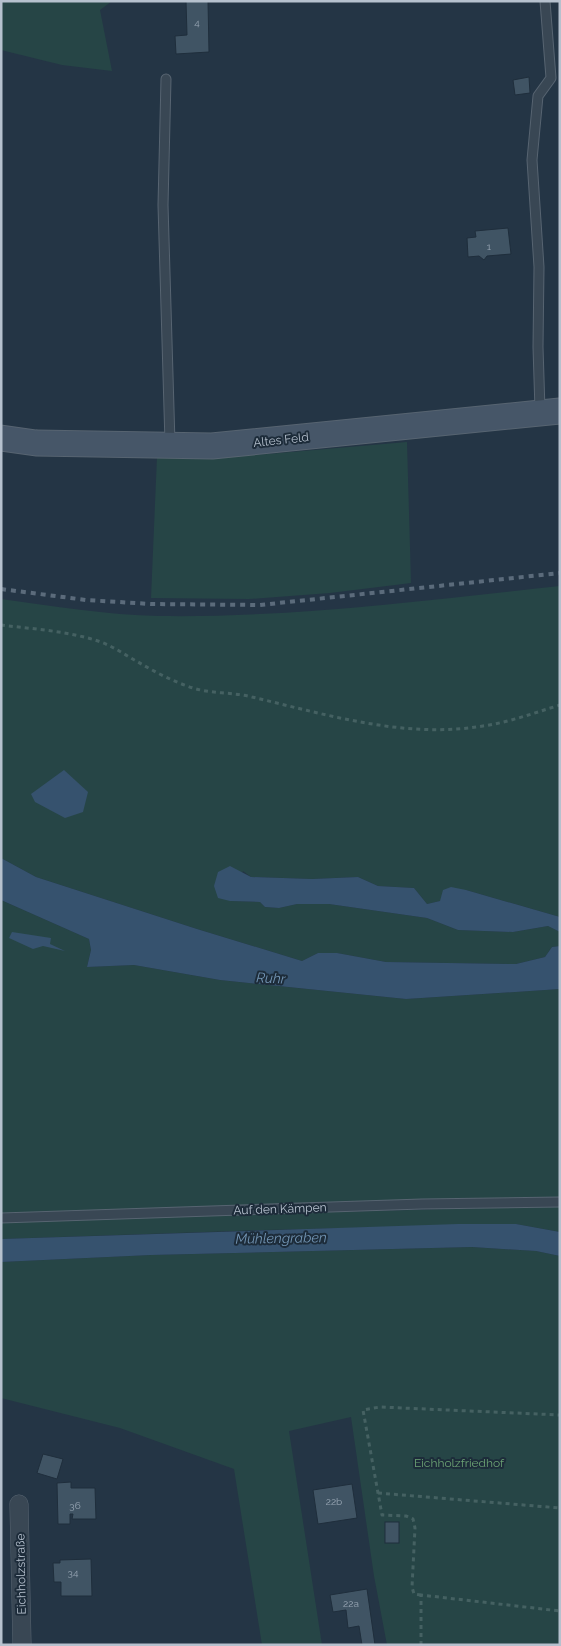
<svg xmlns="http://www.w3.org/2000/svg" width="561" height="1646" font-family="Raleway,sans-serif">
	<style>
		.green { fill: #264546 }
		.water { fill: #36526e }
		.building { fill: #405464; stroke: #1f2e3c }
		.lines { fill: none; stroke-linecap: round; stroke-linejoin: round }
		.lane-casing { stroke: #576471; stroke-width: 11 }
		.street-casing { stroke: #576471; stroke-width: 19 }
		.secondary-casing { stroke: #576471; stroke-width: 27 }
		.path { stroke: #456162; stroke-width: 3; stroke-dasharray: 4 4; stroke-linecap: butt }
		.lane { stroke: #394754; stroke-width: 9 }
		.street { stroke: #394754; stroke-width: 18 }
		.secondary { stroke: #465668; stroke-width: 25 }
		.rail { stroke: #5b6b7b; stroke-width: 4; stroke-dasharray: 5 5; stroke-linecap: butt }
		.labels { text-anchor: middle; stroke-width: 4; stroke-linejoin: round; paint-order: stroke }
		.number-label { font-size: 10px; fill: #98a6b4 }
		.street-label { font-size: 12px; fill: #b6c1ce; stroke: #1d2c3a }
		.park-label { font-size: 12px; fill: #6ba173; stroke: #1d2c3a }
		.water-label { font-size: 14px; font-style: italic; fill: #7395b4; stroke: #1d2c3a }
	</style>
	<rect width="100%" height="100%" fill="#243545"/>
	<g class="green">
		<polygon points="1,1 112,1 100,10 112,71 62,65 1,50"/>
		<polygon points="407,442 411,583 330,593 249,599 151,598 157,457 268,454"/>
		<path d="M560,586V917L466,890L440,901L427,904L414,888L378,886L358,877L312,879L251,877L243,871L230,901L260,902L265,907L279,908L297,904H329L427,918L458,930L513,932L548,926L560,932V946L552,947L545,957L516,964L386,962L337,953H318L302,961L197,929L36,877L1,858V599C53,606 107,615 159,616C292,618 428,600 560,586Z"/>
		<polygon points="1,900 89,939 91,950 87,967 134,965 220,980 406,999 560,989 560,1199 508,1198 1,1213"/>
		<polygon points="560,1206 560,1232 516,1224 264,1230 1,1239 1,1221"/>
		<polygon points="472,1247 536,1251 560,1256 560,1645 387,1645 374,1576 351,1417 289,1431 322,1645 262,1645 234,1469 120,1428 1,1398 1,1262 151,1255"/>
	</g>
	<g class="water">
		<polygon points="64,770 88,792 83,812 65,818 35,802 31,794"/>
		<polygon points="1,858 36,877 197,929 302,961 318,953 337,953 386,962 516,964 545,957 552,947 560,946 560,989 406,999 220,980 134,965 87,967 91,950 89,939 1,900"/>
		<polygon points="230,866 251,877 312,879 358,877 378,886 414,888 427,904 440,901 443,890 451,887 466,890 560,917 560,932 548,926 513,932 458,930 427,918 329,904 297,904 279,908 265,907 260,902 230,901 218,898 214,886 218,872"/>
		<polygon points="12,932 51,938 50,944 65,951 43,946 33,949 9,938"/>
		<polygon points="458,1224 516,1224 560,1232 560,1256 536,1251 472,1247 151,1255 1,1262 1,1239"/>
	</g>
	<g class="building">
		<polygon points="186,1 208,1 209,52 176,54 175,36 187,35"/>
		<polygon points="529,77 530,93 515,95 513,80"/>
		<polygon points="508,228 511,254 487,256 484,260 479,256 468,257 467,238 476,237 475,231"/>
		<polygon points="43,1454 63,1459 57,1479 37,1473"/>
		<polygon points="71,1482 71,1488 95,1488 96,1519 72,1519 73,1514 70,1514 70,1524 58,1524 57,1483"/>
		<polygon points="352,1484 357,1518 318,1524 313,1490"/>
		<rect x="385" y="1522" width="14" height="21"/>
		<polygon points="91,1559 92,1596 61,1596 61,1582 54,1582 53,1563 60,1563 60,1560"/>
		<polygon points="367,1589 375,1645 362,1645 359,1626 348,1628 346,1610 333,1612 330,1595"/>
	</g>
	<g class="lines">
		<g class="lane-casing">
			<g id="lane">
				<polyline points="166,79 163,205 170,443"/>
				<polyline points="540,410 538,347 539,267 532,160 538,96 551,78 545,1"/>
				<polyline points="1,1218 422,1204 560,1202"/>
			</g>
		</g>
		<g class="street-casing">
			<polyline id="street" points="19,1504 22,1645"/>
		</g>
		<g class="secondary-casing">
			<polyline id="secondary" points="1,438 36,443 212,446 560,411"/>
		</g>
		<g class="path">
			<path d="M1,625C33,629 67,631 98,641C113,646 125,655 138,662C155,672 174,682 193,688C212,694 233,692 252,697C328,715 405,739 483,726C510,722 534,713 560,705"/>
			<polyline points="378,1493 560,1508"/>
			<polyline points="421,1595 414,1594 412,1587 415,1528 413,1519 406,1516 382,1515 363,1410 380,1407 560,1415"/>
			<polyline points="421,1645 421,1595 560,1611"/>
		</g>
		<use href="#lane" class="lane"/>
		<use href="#street" class="street"/>
		<use href="#secondary" class="secondary"/>
		<polyline class="rail" points="1,589 86,600 151,604 260,605 560,573"/>
	</g>
	<g class="labels">
		<g class="number-label">
			<text x="197" y="26">4</text>
			<text x="489" y="250">1</text>
			<text x="334" y="1505">22b</text>
			<text x="75" y="1509">36</text>
			<text x="73" y="1576">34</text>
			<text x="351" y="1607">22a</text>
		</g>
		<g class="street-label">
			<text transform="translate(281 440) rotate(-6)" y="4">Altes Feld</text>
			<text transform="translate(280 1209) rotate(-2)" y="4">Auf den Kämpen</text>
			<text transform="translate(21 1574) rotate(-91)" y="4">Eichholzstraße</text>
		</g>
		<g class="park-label">
			<text x="459" y="1467">Eichholzfriedhof</text>
		</g>
		<g class="water-label">
			<text transform="translate(271 978) rotate(3)" y="5">Ruhr</text>
			<text transform="translate(281 1238) rotate(-1)" y="5">Mühlengraben</text>
		</g>
	</g>
	<rect width="561" height="1646" fill="none" stroke="#b6c1ce" stroke-width="5"/>
</svg>
